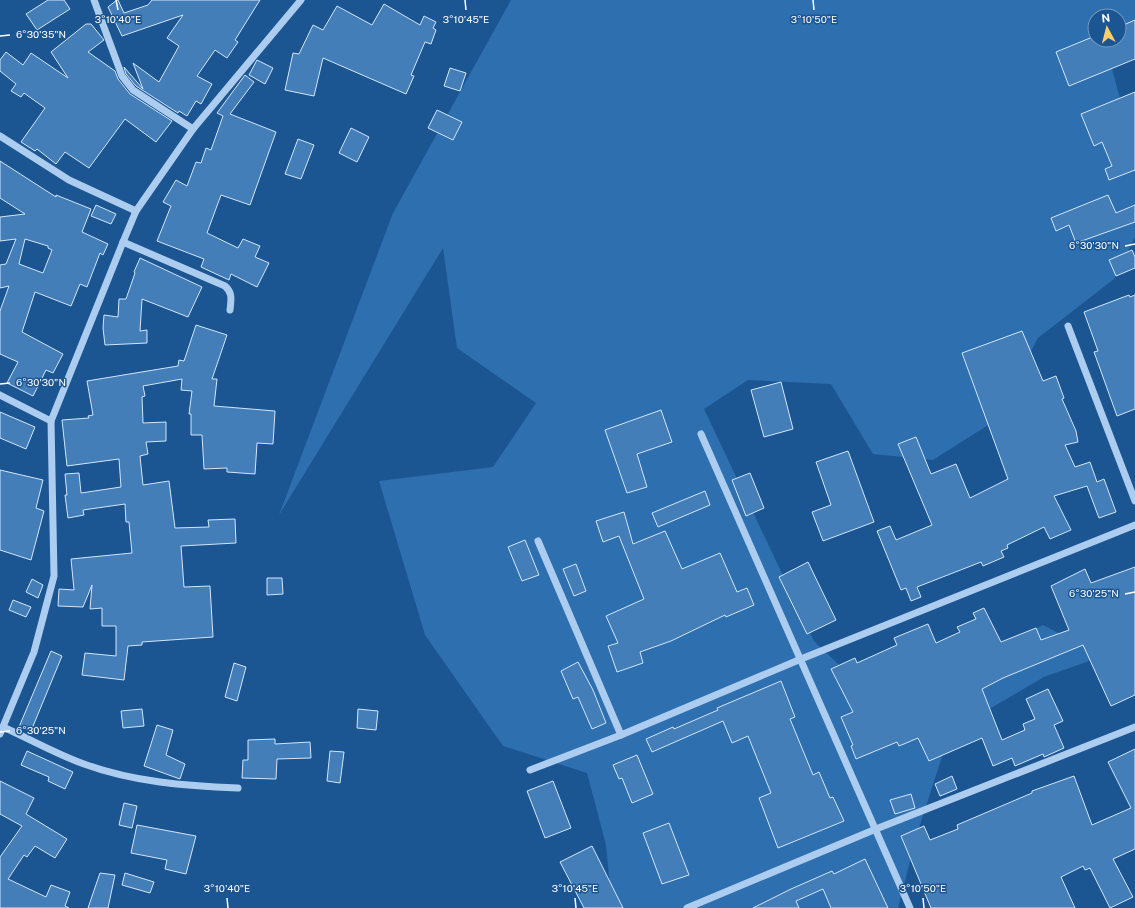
<svg xmlns="http://www.w3.org/2000/svg" width="1135" height="908" font-family="'Public Sans',sans-serif">
	<style>
		.green { fill: #2e6fb0; fill-rule: evenodd }
		.building { fill: #447eb9; stroke: #d2e6fa; fill-rule: evenodd }
		.lines { fill: none; stroke-linecap: round; stroke-linejoin: round }
		.minor { stroke: #accdef; stroke-width: 7 }
		.ticks { fill: none; stroke: #fff; stroke-width: 1.5 }
		.ticks-label { font-size: 10px; text-anchor: middle; fill: #fff; stroke: #1b5592; stroke-width: 3; stroke-linejoin: round; paint-order: stroke }
	</style>
	<rect width="100%" height="100%" fill="#1b5592"/>
	<path class="green" d="M511,0H1135V49L1110,61L1135,156V237L1114,279L1038,338L993,422L933,460L873,454L831,384L748,380L704,409L814,641L876,700L1043,625L1103,656L1044,677L950,732L917,834L898,908H612L606,845L587,773L503,746L425,635L379,481L493,467L536,403L457,348L443,248L279,515L393,213ZM1095,16H1119V40H1095Z"/>
	<g class="building">
		<polygon points="48,0 64,0 70,9 37,30 26,14"/>
		<polygon points="117,0 118,0 124,13 148,5 152,0 260,0 235,40 238,42 227,58 215,50 197,76 212,84 201,104 196,101 187,116 179,111 178,113 136,86 126,74 124,67 143,89 133,63 159,82 179,46 167,38 183,15 122,36 108,7"/>
		<polygon points="384,4 420,25 424,16 436,22 433,28 436,30 431,44 425,42 411,75 414,76 406,94 323,58 314,96 285,90 293,53 299,54 313,25 323,30 337,6 372,25"/>
		<polygon points="1135,20 1135,59 1069,86 1056,52 1095,36 1095,40 1119,40 1119,27"/>
		<polygon points="86,24 91,24 104,40 88,52 115,71 118,79 130,94 172,121 156,142 125,119 89,168 65,152 56,164 37,149 35,151 21,142 45,108 24,93 21,97 11,91 16,84 0,71 0,60 6,52 23,65 31,53 68,78 51,52"/>
		<polygon points="257,60 273,68 265,84 249,75"/>
		<polygon points="450,68 466,73 460,91 444,86"/>
		<polygon points="245,75 254,82 230,114 276,132 250,205 221,195 207,233 238,248 243,239 260,246 255,257 269,263 257,287 231,274 229,280 201,267 204,259 157,241 171,206 163,202 176,180 187,186 196,162 201,163 206,148 211,150 223,116 217,113"/>
		<polygon points="1135,92 1135,170 1109,180 1105,169 1112,166 1102,142 1094,146 1081,114"/>
		<polygon points="437,110 462,122 453,140 428,128"/>
		<polygon points="351,128 369,137 357,162 339,153"/>
		<polygon points="298,139 314,145 301,179 285,174"/>
		<path d="M0,161L56,197V195L91,209L82,232L108,244L103,255L100,253L87,287L80,284L71,306L35,292L22,332L63,354L53,373L46,370L33,396L7,383L18,362L0,354V311L9,286L0,288V265L6,264L16,239L0,241V217L25,214L0,198ZM25,239L48,246V248L52,250L43,273L19,264Z"/>
		<polygon points="1108,195 1116,213 1135,205 1135,222 1076,243 1069,225 1056,231 1051,218"/>
		<polygon points="96,205 116,214 111,224 91,216"/>
		<polygon points="1132,250 1135,257 1135,268 1116,276 1109,260"/>
		<polygon points="140,258 202,287 188,317 142,299 140,331 147,330 147,343 105,345 103,328 104,315 118,317 119,299 126,299 135,273 134,272"/>
		<polygon points="1129,295 1130,297 1135,295 1135,409 1117,416 1094,352 1098,351 1084,312"/>
		<polygon points="196,325 227,335 212,379 217,379 214,406 275,411 273,444 257,443 255,474 227,472 227,468 204,469 202,435 191,435 191,414 189,414 192,391 181,390 182,379 143,386 145,396 142,397 143,423 166,422 166,441 146,442 148,454 140,456 143,485 169,481 175,528 209,527 208,520 235,519 236,543 181,546 184,587 210,586 213,637 142,642 142,645 128,646 124,680 82,675 85,653 116,656 116,626 102,626 102,608 90,609 92,585 83,607 58,606 59,589 74,590 71,559 132,553 129,522 126,522 125,504 83,510 84,515 68,518 65,495 67,495 65,474 79,473 81,493 121,487 119,459 67,466 62,420 89,418 88,416 93,415 87,381 178,366 179,360 184,361"/>
		<polygon points="1022,331 1043,381 1056,376 1064,398 1062,399 1076,431 1078,442 1065,445 1075,467 1090,462 1097,482 1104,479 1116,512 1099,518 1087,486 1054,496 1071,530 1050,539 1044,527 1007,545 1008,548 1001,551 1004,557 983,566 981,562 917,587 921,597 911,601 906,588 901,590 877,531 890,526 896,540 932,525 898,444 916,437 931,474 956,464 970,498 1008,479 962,353"/>
		<polygon points="781,382 793,429 764,437 751,390"/>
		<polygon points="661,410 672,442 637,454 647,487 627,493 605,430"/>
		<polygon points="0,412 35,427 26,449 0,438"/>
		<polygon points="848,451 874,522 823,541 812,512 831,505 816,462"/>
		<polygon points="0,470 43,480 36,508 44,511 31,560 0,550"/>
		<polygon points="750,473 764,508 746,516 732,480"/>
		<polygon points="705,491 710,505 658,527 652,513"/>
		<polygon points="624,512 633,544 665,531 682,569 720,553 737,592 747,588 754,605 726,617 725,615 671,641 640,652 643,663 617,672 608,646 618,643 606,616 644,599 619,536 603,542 596,521"/>
		<polygon points="525,540 539,575 522,581 508,547"/>
		<polygon points="808,562 836,620 807,634 779,577"/>
		<polygon points="576,564 586,591 574,596 563,569"/>
		<polygon points="1135,567 1135,695 1111,706 1083,645 1003,678 982,689 1002,740 1025,730 1023,724 1035,719 1026,699 1048,689 1063,721 1054,725 1064,748 1044,757 1043,754 1015,766 1012,758 993,766 982,738 929,761 918,738 899,746 897,742 856,759 851,746 853,745 841,717 853,712 831,669 855,658 857,663 897,645 894,638 928,624 936,643 960,632 957,627 976,619 973,613 984,608 1001,642 1036,628 1041,640 1069,630 1051,586 1085,569 1091,583"/>
		<polygon points="267,578 282,578 283,594 267,595"/>
		<polygon points="32,579 43,585 38,598 26,592"/>
		<polygon points="13,600 31,607 26,617 9,610"/>
		<polygon points="51,651 62,656 31,731 19,727"/>
		<polygon points="578,662 593,690 606,723 592,729 578,697 573,699 561,671"/>
		<polygon points="234,663 246,667 237,701 225,697"/>
		<polygon points="781,681 795,717 790,719 813,775 819,772 830,798 833,797 844,821 778,848 759,798 771,793 748,736 732,743 723,721 652,752 646,739 673,727 674,729 718,710 717,708"/>
		<polygon points="142,709 144,726 123,728 121,711"/>
		<polygon points="358,709 378,711 376,730 357,728"/>
		<polygon points="157,725 173,730 166,755 185,764 180,779 144,766"/>
		<polygon points="275,739 275,744 310,742 311,758 277,759 276,779 242,778 243,760 248,760 248,740"/>
		<polygon points="1135,749 1135,849 1113,859 1133,897 1110,908 1090,868 1085,870 1083,866 1061,877 1075,908 931,908 901,836 924,826 930,840 958,829 957,825 1032,793 1032,791 1074,776 1092,825 1131,808 1108,762"/>
		<polygon points="27,751 73,772 65,789 48,781 49,777 21,765"/>
		<polygon points="330,751 344,752 340,783 327,781"/>
		<polygon points="637,755 653,794 632,803 622,778 619,779 613,765"/>
		<polygon points="952,776 957,789 940,796 935,784"/>
		<polygon points="0,781 34,798 26,814 67,839 55,858 35,846 27,857 24,855 8,879 46,897 51,885 70,892 65,906 69,908 0,908 0,857 22,826 0,814"/>
		<polygon points="553,781 571,828 545,838 527,791"/>
		<polygon points="911,794 915,808 895,814 890,800"/>
		<polygon points="124,803 137,806 132,828 119,825"/>
		<polygon points="669,823 689,875 662,884 643,833"/>
		<polygon points="137,825 196,836 186,874 165,869 167,860 131,853"/>
		<polygon points="592,846 623,908 584,908 560,862"/>
		<polygon points="865,859 888,908 831,908 823,889 796,901 799,908 753,908 791,889 832,871 834,874"/>
		<polygon points="100,873 115,875 108,908 88,908"/>
		<polygon points="125,873 154,882 150,893 122,885"/>
	</g>
	<g class="lines">
		<g class="minor">
			<polyline points="94,0 122,76 133,90 193,129"/>
			<polyline points="0,136 69,180 136,211"/>
			<path d="M123,242L225,286C233,293 231,300 230,310"/>
			<polyline points="1068,326 1135,501"/>
			<polyline points="0,395 51,421"/>
			<polyline points="701,434 910,908"/>
			<polyline points="538,541 621,735"/>
			<path d="M3,727C30,739 56,754 84,764C133,782 186,786 238,788"/>
			<polyline points="0,734 34,652 54,576 51,421 123,242 136,211 193,129 301,0"/>
			<polyline points="530,770 621,735 801,659 1135,525"/>
			<polyline points="687,908 876,829 1135,727"/>
		</g>
	</g>
	<path class="ticks" d="M116,0L118,10M465,0L466,10M813,0L814,10M0,36L10,35M1125,246L1135,244M0,384L10,383M1125,594L1135,592M0,732L10,731M227,898L228,908M575,898L576,908M923,898L924,908"/>
	<g class="ticks-label">
		<text x="118" y="23">3°10'40"E</text>
		<text x="466" y="23">3°10'45"E</text>
		<text x="814" y="23">3°10'50"E</text>
		<text x="41" y="38">6°30'35"N</text>
		<text x="1094" y="249">6°30'30"N</text>
		<text x="41" y="386">6°30'30"N</text>
		<text x="1094" y="597">6°30'25"N</text>
		<text x="41" y="734">6°30'25"N</text>
		<text x="227" y="892">3°10'40"E</text>
		<text x="575" y="892">3°10'45"E</text>
		<text x="923" y="892">3°10'50"E</text>
	</g>
	<g transform="translate(1107 28) rotate(353)"><circle r="19" fill="#1b5592" stroke="#7699be"/>
	<path d="M0-3L7 15L0 10L-7 15Z" fill="#ffcd6a"/>
	<text y="-6" font-size="11" font-weight="bold" text-anchor="middle" fill="#ffffff">N</text>
	</g>
</svg>
